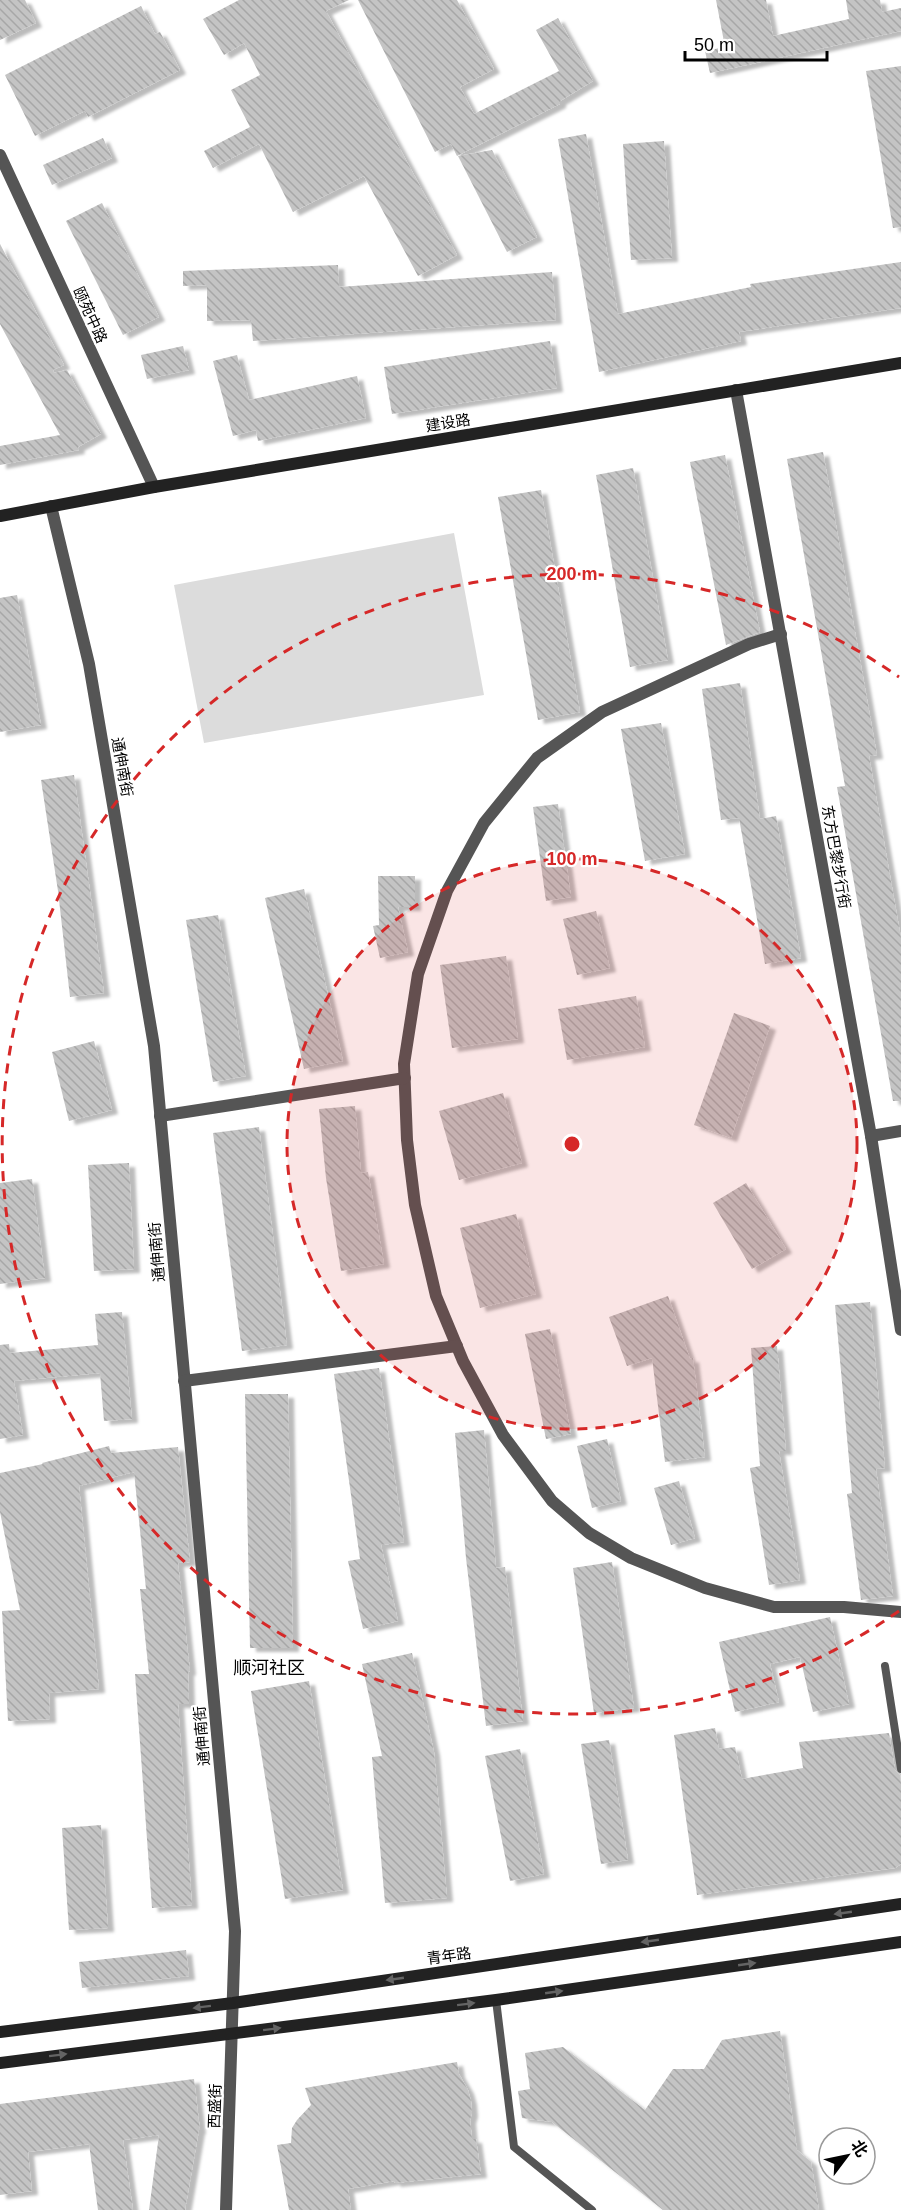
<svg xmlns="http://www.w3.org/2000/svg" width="901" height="2210" font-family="Helvetica,'Noto Sans SC',sans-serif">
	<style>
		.pitch { fill: #dcdcdc }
		.building { fill: url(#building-back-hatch); filter: url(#shadow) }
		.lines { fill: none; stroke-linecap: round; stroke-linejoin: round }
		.lane { stroke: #555; stroke-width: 8 }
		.street { stroke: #555; stroke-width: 12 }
		.secondary { stroke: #222; stroke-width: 12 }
		.oneway { fill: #646464 }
		.ring { fill: none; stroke: #d62828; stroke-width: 3; stroke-dasharray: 10 8 }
		.labels { text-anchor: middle; stroke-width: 4.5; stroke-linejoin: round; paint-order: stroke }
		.street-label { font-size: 15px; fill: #000; stroke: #fff }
		.quarter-label { font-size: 18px; fill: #000; stroke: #fff }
		.centre { fill: #d62828; stroke: #fff; stroke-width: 3 }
		.ring-label { font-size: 18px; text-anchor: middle; font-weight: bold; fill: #d62828; stroke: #fff; stroke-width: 4.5; stroke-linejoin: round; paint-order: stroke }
	</style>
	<defs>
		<pattern id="building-back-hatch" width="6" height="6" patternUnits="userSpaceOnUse" patternTransform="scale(1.5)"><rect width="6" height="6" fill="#c4c4c4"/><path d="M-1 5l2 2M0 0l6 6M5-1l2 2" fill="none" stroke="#a7a7a7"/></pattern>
		<filter id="shadow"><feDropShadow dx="6" dy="4" stdDeviation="1.5" flood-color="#0004"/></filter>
	</defs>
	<rect width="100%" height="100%" fill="#fff"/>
	<polygon class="pitch" points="454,533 484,695 204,743 174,585"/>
	<g class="building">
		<polygon points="0,0 25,0 36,23 0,40"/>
		<polygon points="239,0 349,0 326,11 457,255 418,276 364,176 293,212 259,144 213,168 204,151 250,127 231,90 260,75 244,43 224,55 203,19"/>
		<polygon points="358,0 457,0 494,69 460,87 474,114 559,71 536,30 558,18 593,81 560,101 560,104 457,156 451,144 435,152"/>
		<polygon points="716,0 766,0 773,36 849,19 846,0 880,0 882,12 901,8 901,31 710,73 705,51 725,47"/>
		<polygon points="141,6 155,34 160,32 180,70 88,117 85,111 35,136 5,75"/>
		<polygon points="901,66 901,227 893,228 866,71"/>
		<polygon points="586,134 618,314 751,287 750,284 901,262 901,308 739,332 741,341 599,372 558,139"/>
		<polygon points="103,138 112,158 52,185 43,165"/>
		<polygon points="664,141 672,258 631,260 623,144"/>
		<polygon points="492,150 537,237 507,252 458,156"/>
		<polygon points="102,203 159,317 123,335 66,221"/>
		<polygon points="0,244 64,365 53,370 54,373 67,370 101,434 78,447 79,450 0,465 0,446 60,435 0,324"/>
		<polygon points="338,265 339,287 552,272 556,320 253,341 251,320 207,321 207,285 183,286 183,271"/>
		<polygon points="550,341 557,388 392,414 384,367"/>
		<polygon points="183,346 189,370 147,379 141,355"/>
		<polygon points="237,355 249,400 357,376 366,418 258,441 256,430 233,436 213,361"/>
		<polygon points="823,452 877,755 869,756 901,938 901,1101 893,1101 837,787 845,786 787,459"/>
		<polygon points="725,455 760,632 726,645 690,462"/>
		<polygon points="633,468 668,660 630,667 596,475"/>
		<polygon points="541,490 580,712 538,720 498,497"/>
		<polygon points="17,595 41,725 0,732 0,598"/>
		<polygon points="740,683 760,819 776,816 801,958 765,964 739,818 721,820 702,689"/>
		<polygon points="661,723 685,854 645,861 621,729"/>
		<polygon points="74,775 104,993 70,997 58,891 41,780"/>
		<polygon points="558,804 571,897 546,901 533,807"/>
		<polygon points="378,876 415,876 415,907 398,907 408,952 380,958 373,926 379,925"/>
		<polygon points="304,889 343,1061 304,1069 265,898"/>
		<polygon points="596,911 610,968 577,975 563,919"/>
		<polygon points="218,915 246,1076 213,1082 186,920"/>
		<polygon points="506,956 518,1039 452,1048 440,965"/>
		<polygon points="636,996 645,1047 567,1060 558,1009"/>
		<polygon points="734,1013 770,1026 731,1138 694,1125"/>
		<polygon points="94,1041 112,1110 69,1121 52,1052"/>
		<polygon points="503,1093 522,1163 459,1180 439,1111"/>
		<polygon points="355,1106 361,1173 368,1172 384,1264 341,1271 326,1178 319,1109"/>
		<polygon points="259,1127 287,1345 242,1351 213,1133"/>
		<polygon points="129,1163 134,1269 94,1271 88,1165"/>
		<polygon points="32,1179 45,1278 0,1284 0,1183"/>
		<polygon points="746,1183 786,1249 752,1269 713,1203"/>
		<polygon points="516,1214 536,1294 480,1308 460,1228"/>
		<polygon points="668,1296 690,1359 693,1358 705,1457 665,1462 652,1358 627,1366 609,1317"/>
		<polygon points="870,1302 885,1468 876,1469 893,1596 861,1600 847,1494 852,1493 835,1305"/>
		<polygon points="122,1312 132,1419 104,1421 100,1373 14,1381 23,1435 0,1439 0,1345 9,1344 10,1353 98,1345 95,1314"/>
		<polygon points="550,1329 571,1434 546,1439 525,1334"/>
		<polygon points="777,1346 786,1451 779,1451 800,1580 769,1585 750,1468 760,1466 751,1348"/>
		<polygon points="379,1368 404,1542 381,1545 398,1621 363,1629 348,1561 360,1559 334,1374"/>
		<polygon points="245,1394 288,1394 293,1648 250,1648"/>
		<polygon points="484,1430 496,1568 505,1567 523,1721 486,1726 466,1558 455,1433"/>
		<polygon points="607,1439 621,1501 592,1508 577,1446"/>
		<polygon points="109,1446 111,1453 178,1447 190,1562 178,1563 190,1671 188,1672 189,1704 178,1704 192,1905 152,1908 135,1674 149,1674 140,1589 146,1589 134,1472 79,1486 99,1689 49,1693 50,1719 8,1721 2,1611 20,1610 0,1512 0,1473 43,1464 42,1463"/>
		<polygon points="679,1481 695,1538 671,1545 654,1488"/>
		<polygon points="612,1562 634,1708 594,1713 573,1568"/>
		<polygon points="830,1617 849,1704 813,1712 800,1657 770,1664 779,1702 735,1712 719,1642"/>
		<polygon points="412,1653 434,1752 447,1898 385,1903 372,1757 382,1756 362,1664"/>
		<polygon points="309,1681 343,1890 285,1899 251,1691"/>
		<polygon points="715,1728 719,1749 735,1747 742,1779 803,1768 799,1742 889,1733 895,1770 900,1775 901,1784 901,1864 895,1868 697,1895 674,1735"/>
		<polygon points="609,1740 628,1860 601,1864 581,1744"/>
		<polygon points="520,1749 544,1874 510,1881 485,1756"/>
		<polygon points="101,1825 108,1928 69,1930 62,1828"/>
		<polygon points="186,1950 189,1976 82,1988 79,1962"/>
		<polygon points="780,2031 797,2150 811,2162 819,2210 663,2210 552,2122 522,2118 518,2091 530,2089 525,2053 563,2047 645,2110 673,2069 704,2069 722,2040"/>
		<polygon points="457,2062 459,2074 468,2090 471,2101 472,2113 470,2120 472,2139 476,2139 481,2174 395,2183 394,2181 348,2189 351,2210 289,2210 277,2145 291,2143 292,2128 297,2120 311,2105 305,2088"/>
		<polygon points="194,2079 200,2130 199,2130 185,2210 149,2210 159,2135 123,2140 133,2210 98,2210 89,2144 28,2152 32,2191 0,2195 0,2104"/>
	</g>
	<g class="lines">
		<g class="lane">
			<polyline points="885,1666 901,1769"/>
			<polyline points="496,2000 514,2147 592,2210"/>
		</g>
		<g class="street">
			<polyline points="0,155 154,487"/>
			<polyline points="736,390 871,1136 901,1330"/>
			<polyline points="51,506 89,664 154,1046 235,1931 226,2210"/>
			<polyline points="781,634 749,644 602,712 537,758 484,823 447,891 418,974 404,1064 407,1140 415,1205 436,1296 463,1361 503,1435 552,1501 589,1533 631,1558 705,1588 774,1607 844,1607 901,1612"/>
			<polyline points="160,1116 405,1078"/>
			<polyline points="871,1136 901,1131"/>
			<polyline points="184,1381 457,1346"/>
		</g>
		<g class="secondary">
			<polyline points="0,516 154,487 901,363"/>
			<polyline points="0,2032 233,2003 901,1904"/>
			<polyline points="0,2063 496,2000 901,1942"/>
		</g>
	</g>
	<defs><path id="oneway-solid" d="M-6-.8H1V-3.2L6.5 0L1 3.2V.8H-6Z" transform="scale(1.5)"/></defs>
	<g class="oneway">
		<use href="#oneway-solid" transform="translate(843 1913) rotate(172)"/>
		<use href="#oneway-solid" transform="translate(650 1941) rotate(172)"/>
		<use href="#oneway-solid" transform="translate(747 1964) rotate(-8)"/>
		<use href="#oneway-solid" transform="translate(395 1979) rotate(172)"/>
		<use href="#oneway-solid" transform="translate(554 1992) rotate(-8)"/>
		<use href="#oneway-solid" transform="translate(466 2004) rotate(-7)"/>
		<use href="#oneway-solid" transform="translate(202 2007) rotate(173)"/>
		<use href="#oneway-solid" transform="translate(272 2029) rotate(-7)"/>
		<use href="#oneway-solid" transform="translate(58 2055) rotate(-7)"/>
	</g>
	<circle cx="572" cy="1144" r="285" fill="#d62828" fill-opacity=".12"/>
	<g class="ring">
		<circle cx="572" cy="1144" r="285"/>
		<path d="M899 1611A570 570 0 1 1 899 677"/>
	</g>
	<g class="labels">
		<g class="street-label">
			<text transform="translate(90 315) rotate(65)" y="5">颐苑中路</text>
			<text transform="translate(448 423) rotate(-9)" y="5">建设路</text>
			<text transform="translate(122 767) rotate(80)" y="5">通伸南街</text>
			<text transform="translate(836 857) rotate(80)" y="5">东方巴黎步行街</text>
			<text transform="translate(157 1252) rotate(-95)" y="5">通伸南街</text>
			<text transform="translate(202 1736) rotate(-95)" y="5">通伸南街</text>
			<text transform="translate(449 1956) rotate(-8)" y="5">青年路</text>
			<text transform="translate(215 2106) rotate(-88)" y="5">西盛街</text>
		</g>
		<g class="quarter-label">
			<text x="269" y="1674">顺河社区</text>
		</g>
	</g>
	<circle cx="572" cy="1144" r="9" class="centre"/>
	<g class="ring-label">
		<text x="572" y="580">200 m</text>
		<text x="572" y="865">100 m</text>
	</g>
	<g transform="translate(847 2156) rotate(58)"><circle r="28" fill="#ffffff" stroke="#999999" stroke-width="1.5"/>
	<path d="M0-4.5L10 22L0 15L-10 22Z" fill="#000000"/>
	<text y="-9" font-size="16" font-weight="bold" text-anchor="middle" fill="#000000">北</text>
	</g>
	<path d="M685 51v9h142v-9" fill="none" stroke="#000000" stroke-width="3"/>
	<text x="694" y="51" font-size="18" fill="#000000" stroke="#ffffff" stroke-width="4.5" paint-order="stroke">50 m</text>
</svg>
